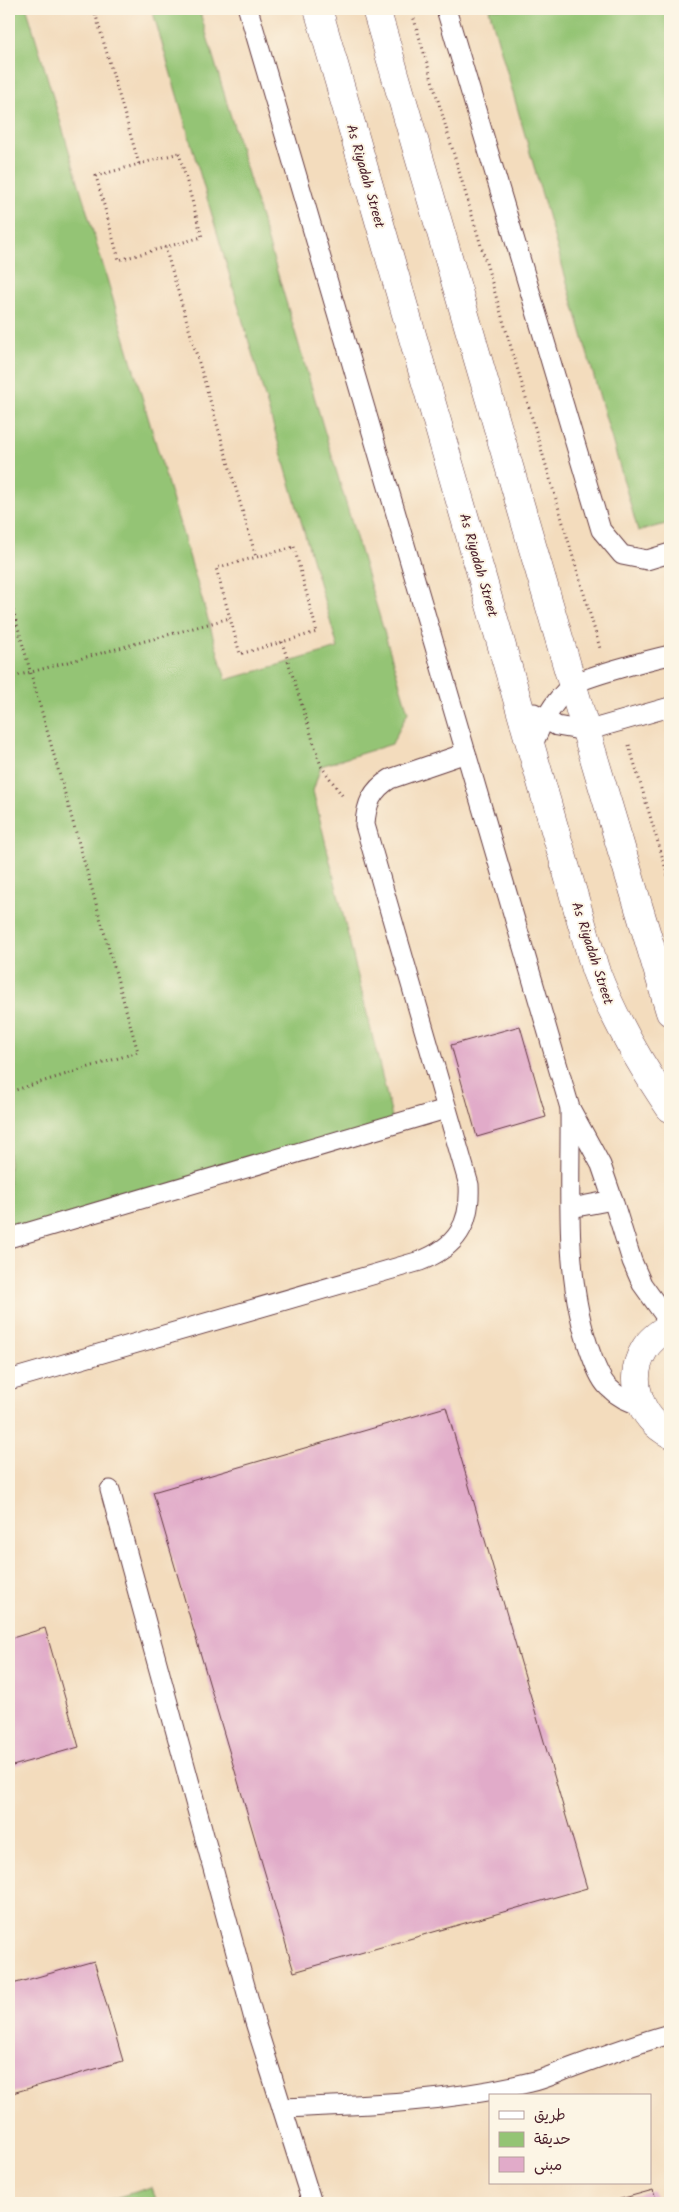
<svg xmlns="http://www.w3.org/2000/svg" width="679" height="2212" font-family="Kalam,'Playpen Sans Arabic',sans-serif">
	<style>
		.green { fill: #94c474; stroke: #6f7250 }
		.building { fill: #e1abc9 }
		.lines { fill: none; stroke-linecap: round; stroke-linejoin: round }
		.service-casing { stroke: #633b41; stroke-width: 21 }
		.minor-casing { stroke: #633b41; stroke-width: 29 }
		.path { stroke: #633b41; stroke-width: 3; stroke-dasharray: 1 4; stroke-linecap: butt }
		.service { stroke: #fff; stroke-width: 19 }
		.minor { stroke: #fff; stroke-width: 28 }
		.labels { text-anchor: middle; stroke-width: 4; stroke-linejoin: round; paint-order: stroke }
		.street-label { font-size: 14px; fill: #4a1f2b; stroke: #fcf5e5 }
	</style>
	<rect width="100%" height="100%" fill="#fcf5e5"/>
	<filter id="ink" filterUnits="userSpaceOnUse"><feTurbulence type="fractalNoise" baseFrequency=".02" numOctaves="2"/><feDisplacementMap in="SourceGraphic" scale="10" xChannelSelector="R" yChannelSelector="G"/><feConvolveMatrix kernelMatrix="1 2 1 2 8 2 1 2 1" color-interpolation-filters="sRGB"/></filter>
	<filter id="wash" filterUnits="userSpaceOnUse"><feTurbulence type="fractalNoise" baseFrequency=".0096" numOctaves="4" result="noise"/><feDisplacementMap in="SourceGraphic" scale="20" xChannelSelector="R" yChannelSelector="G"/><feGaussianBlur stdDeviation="1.12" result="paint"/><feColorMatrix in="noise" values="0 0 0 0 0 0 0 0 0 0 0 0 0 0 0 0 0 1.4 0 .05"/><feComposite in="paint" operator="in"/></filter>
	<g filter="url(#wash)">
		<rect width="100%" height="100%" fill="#f3dcbd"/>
		<g class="green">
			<polygon points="9,9 27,9 226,680 338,648 152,9 199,9 408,712 392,744 321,766 313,791 394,1125 9,1238"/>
			<polygon points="489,9 670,9 670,523 638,531"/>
			<polygon points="152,2187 157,2203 98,2203"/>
		</g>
		<g id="blocks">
			<g class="building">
				<polygon points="520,1026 546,1117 477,1137 451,1045"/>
				<polygon points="446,1407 587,1888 294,1972 153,1492"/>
				<polygon points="45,1628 79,1747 9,1767 9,1639"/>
				<polygon points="94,1961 123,2061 9,2094 9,1985"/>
				<polygon points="653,2190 657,2203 606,2203"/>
			</g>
		</g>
	</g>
	<g filter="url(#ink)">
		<use href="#blocks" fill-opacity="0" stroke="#633b41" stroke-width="1"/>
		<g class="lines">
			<g class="service-casing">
				<g id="service">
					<polyline points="248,9 570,1108 601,1165 613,1200 632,1261 642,1284 670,1323"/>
					<polyline points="446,9 601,530 622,555 647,560 670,553"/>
					<polyline points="534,713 557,726 586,731 670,707"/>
					<path d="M532,747C541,725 552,702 571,686C583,677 652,659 670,655"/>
					<path d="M570,1110C571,1189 563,1279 591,1354C595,1365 600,1379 608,1387C618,1397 628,1402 641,1405"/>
					<polyline points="571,1208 613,1200"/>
					<polyline points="9,1238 446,1109"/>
					<path d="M9,1380L420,1261C457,1247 471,1224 469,1185L365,825C366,804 372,790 390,779L466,753"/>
					<polyline points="110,1490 254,2019 312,2203"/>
					<path d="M282,2108C366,2105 449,2102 531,2082C545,2079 559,2072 573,2067C605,2055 637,2043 670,2034"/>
				</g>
			</g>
			<g class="minor-casing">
				<g id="minor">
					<path d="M318,9L595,969C614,1020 640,1064 670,1108"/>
					<polyline points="376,9 586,731 670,1012"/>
					<path d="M670,1326C660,1333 650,1339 644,1350C626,1380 640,1419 670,1434"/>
				</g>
			</g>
			<g class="path">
				<polyline points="94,9 139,164"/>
				<polyline points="411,9 600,648"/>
				<polygon points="179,153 202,237 119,260 96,176"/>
				<polyline points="165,247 256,557"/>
				<polygon points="294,547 317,632 240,654 216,568"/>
				<polyline points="9,596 138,1052 9,1092"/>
				<polyline points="282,642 321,766 344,798"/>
				<polyline points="9,678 230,618"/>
				<polyline points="629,745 670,883"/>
			</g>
			<use href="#service" class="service"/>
			<use href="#minor" class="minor"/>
		</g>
	</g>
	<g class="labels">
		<g class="street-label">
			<text transform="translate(366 176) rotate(74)" y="5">As Riyadah Street</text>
			<text transform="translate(479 565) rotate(74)" y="5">As Riyadah Street</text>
			<text transform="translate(593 953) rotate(72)" y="5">As Riyadah Street</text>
		</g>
	</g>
	<rect width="679" height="2212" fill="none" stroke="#fcf5e5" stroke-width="30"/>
	<rect x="489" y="2094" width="162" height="90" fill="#fcf5e5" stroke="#b59f9b"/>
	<rect x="499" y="2111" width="25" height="8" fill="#ffffff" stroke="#b59f9b"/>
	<text x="534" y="2120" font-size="15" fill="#4a1f2b">طريق</text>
	<rect x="499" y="2132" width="25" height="15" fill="#94c474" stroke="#b59f9b"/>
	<text x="534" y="2144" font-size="15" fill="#4a1f2b">حديقة</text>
	<rect x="499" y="2157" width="25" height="15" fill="#e1abc9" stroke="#b59f9b"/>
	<text x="534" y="2170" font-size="15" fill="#4a1f2b">مبنى</text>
</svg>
